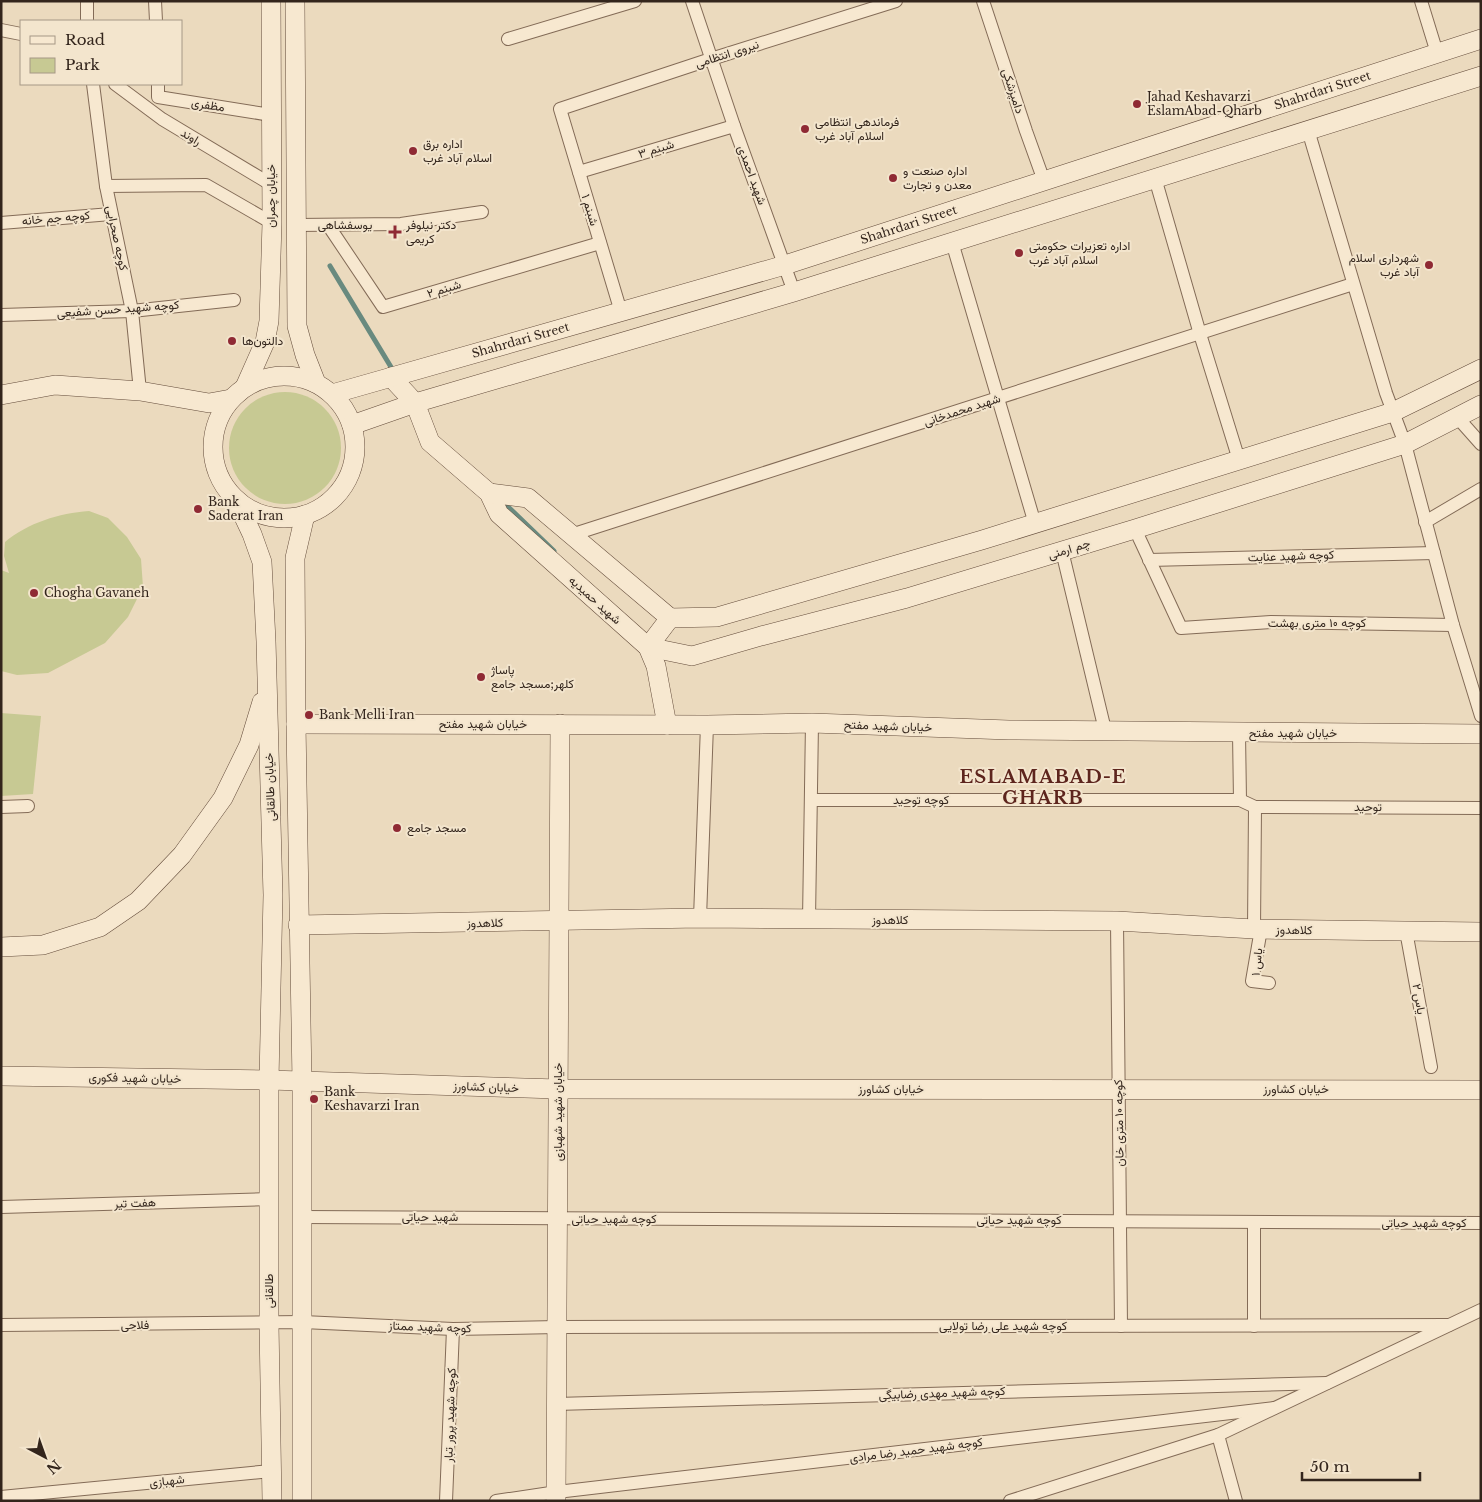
<svg xmlns="http://www.w3.org/2000/svg" width="1482" height="1502" font-family="'Libre Baskerville',Vazirmatn,serif">
	<style>
		.green { fill: #c7c993 }
		.lines { fill: none; stroke-linecap: round; stroke-linejoin: round }
		.stream { stroke: #698a7f; stroke-width: 5 }
		.street-casing { stroke: #836b57; stroke-width: 14 }
		.secondary-casing { stroke: #644c3b; stroke-width: 20 }
		.street { stroke: #f7e8d0; stroke-width: 12 }
		.secondary { stroke: #f7e8d0; stroke-width: 19 }
		.poi-dot { fill: #8f2a34; stroke: #f3e5cd; stroke-width: 2 }
		.labels { text-anchor: middle; stroke-width: 4; stroke-linejoin: round; paint-order: stroke }
		.street-label { font-size: 12px; fill: #33251c; stroke: #f3e5cd }
		.poi-label { font-size: 12px; fill: #33251c; stroke: #f3e5cd; text-anchor: start }
		.district-label { font-size: 18px; font-weight: bold; letter-spacing: 1px; fill: #5d251d; stroke: #f3e5cd }
	</style>
	<rect width="100%" height="100%" fill="#ebdabe"/>
	<g class="green">
		<circle cx="285" cy="448" r="56"/>
		<path d="M89,511L108,518L127,537L141,559L143,587L128,617L105,643L48,673L17,675L1,671V570L9,573L4,556L5,542C28,523 59,513 89,511Z"/>
		<polygon points="1,713 41,716 33,794 1,796"/>
	</g>
	<g class="lines">
		<g class="stream">
			<polyline points="330,266 394,372"/>
			<polyline points="501,500 554,551"/>
		</g>
		<g class="street-casing">
			<g id="street">
				<polyline points="87,1 87,21"/>
				<polyline points="155,1 156,21"/>
				<polyline points="692,1 734,126 794,292"/>
				<polyline points="983,1 1026,131 1044,181"/>
				<polyline points="1421,1 1437,53"/>
				<polyline points="1,30 21,34"/>
				<polyline points="508,39 635,1"/>
				<polyline points="93,84 106,186 132,311 140,391"/>
				<polyline points="115,84 162,119 272,185"/>
				<polyline points="158,84 158,97 271,115"/>
				<polyline points="1308,130 1386,393 1405,444 1453,625 1481,716"/>
				<polyline points="579,172 734,126"/>
				<polyline points="1155,178 1200,334 1239,460"/>
				<polyline points="106,186 206,185 272,223"/>
				<polyline points="1,223 111,214"/>
				<polyline points="296,225 401,224 482,212"/>
				<polyline points="328,225 383,307 600,243"/>
				<polyline points="952,242 1035,524"/>
				<polyline points="621,312 560,109 711,59 896,1"/>
				<polyline points="1,315 132,311 234,300"/>
				<polyline points="1457,417 1481,444"/>
				<polyline points="1425,522 1481,489"/>
				<polyline points="1135,529 1181,628 1271,622 1453,625"/>
				<polyline points="571,535 1353,284"/>
				<polyline points="1062,551 1105,730"/>
				<polyline points="1149,560 1434,553"/>
				<polyline points="1239,733 1240,800 1255,807 1254,929"/>
				<polyline points="811,800 1240,800"/>
				<polyline points="1,807 28,806"/>
				<polyline points="1255,807 1481,808"/>
				<polyline points="700,918 707,725"/>
				<polyline points="809,920 812,723"/>
				<polyline points="1117,921 1121,1326"/>
				<polyline points="1261,929 1252,981 1269,983"/>
				<polyline points="1406,931 1431,1067"/>
				<polyline points="1,1207 269,1199"/>
				<polyline points="302,1217 1481,1223"/>
				<polyline points="1254,1222 1254,1326"/>
				<polyline points="1,1325 303,1322 453,1329 557,1327 1449,1325"/>
				<polyline points="556,1404 1327,1383"/>
				<polyline points="1218,1435 1236,1501"/>
				<polyline points="1,1497 271,1471"/>
				<polyline points="446,1501 453,1329"/>
				<polyline points="496,1501 557,1492 1274,1408"/>
				<polyline points="1010,1501 1218,1435 1481,1310"/>
			</g>
		</g>
		<g class="secondary-casing">
			<g id="secondary">
				<polyline points="295,1 297,326 305,355 316,383"/>
				<circle cx="284" cy="447" r="71"/>
				<polyline points="391,377 415,403 430,442 489,493 499,514 648,647 656,666 667,725"/>
				<polyline points="245,387 265,342 269,321 272,223 271,1"/>
				<path id="s1" d="M332,394L785,265L1481,39"/>
				<polyline points="1,395 55,385 140,391 209,403 231,399"/>
				<polyline points="352,425 415,403 794,292 1481,76"/>
				<polyline points="489,493 528,498 670,618"/>
				<polyline points="236,500 252,534 262,562 266,641 273,895 269,1080 269,1324 272,1501"/>
				<polyline points="670,618 717,617 982,540 1393,412 1481,369"/>
				<polyline points="648,647 692,656 761,636 907,598 1135,529 1405,444 1481,405"/>
				<polyline points="648,647 670,618"/>
				<polyline points="296,724 707,725 812,723 1009,730 1481,734"/>
				<polyline points="298,925 700,918 1117,921 1254,929 1481,932"/>
				<polyline points="1,947 43,945 100,927 138,901 182,855 223,798 249,745 262,702"/>
				<polyline points="1,1076 269,1080 558,1089 1481,1090"/>
				<polyline points="302,1501 302,1082 296,724 295,558 305,515"/>
				<polyline points="556,1501 560,724"/>
			</g>
		</g>
		<use href="#street" class="street"/>
		<use href="#secondary" class="secondary"/>
	</g>
	<g class="poi-dot">
		<circle cx="1137" cy="104" r="5"/>
		<circle cx="805" cy="129" r="5"/>
		<circle cx="413" cy="151" r="5"/>
		<circle cx="893" cy="178" r="5"/>
		<path d="M392.5 224.5h5v5h5v5h-5v5h-5v-5h-5v-5h5z"/>
		<circle cx="1019" cy="253" r="5"/>
		<circle cx="1429" cy="265" r="5"/>
		<circle cx="232" cy="341" r="5"/>
		<circle cx="198" cy="509" r="5"/>
		<circle cx="34" cy="593" r="5"/>
		<circle cx="481" cy="677" r="5"/>
		<circle cx="309" cy="715" r="5"/>
		<circle cx="397" cy="828" r="5"/>
		<circle cx="314" cy="1099" r="5"/>
	</g>
	<g class="labels">
		<g class="street-label">
			<text transform="translate(727 54) rotate(-18)" y="4">نیروی انتظامی</text>
			<text dy="4" stroke="none"><textPath href="#s1" startOffset="1036">Shahrdari Street</textPath></text>
			<text transform="translate(1013 91) rotate(72)" y="4">دامپزشکی</text>
			<text transform="translate(208 105) rotate(9)" y="4">مظفری</text>
			<text transform="translate(191 137) rotate(31)" y="4">راوند</text>
			<text transform="translate(656 149) rotate(-17)" y="4">شبنم ۳</text>
			<text transform="translate(752 175) rotate(70)" y="4">شهید احمدی</text>
			<text transform="translate(271 196) rotate(-90)" y="4">خیابان چمران</text>
			<text transform="translate(590 210) rotate(73)" y="4">شبنم ۱</text>
			<text transform="translate(56 218) rotate(-5)" y="4">کوچه جم خانه</text>
			<text x="345" y="229">یوسفشاهی</text>
			<text dy="4" stroke="none"><textPath href="#s1" startOffset="601">Shahrdari Street</textPath></text>
			<text transform="translate(117 238) rotate(78)" y="4">کوچه صحرایی</text>
			<text transform="translate(444 289) rotate(-17)" y="4">شبنم ۲</text>
			<text transform="translate(118 309) rotate(-4)" y="4">کوچه شهید حسن شفیعی</text>
			<text dy="4" stroke="none"><textPath href="#s1" startOffset="196">Shahrdari Street</textPath></text>
			<text transform="translate(962 410) rotate(-18)" y="4">شهید محمدخانی</text>
			<text transform="translate(1069 549) rotate(-17)" y="4">چم ارمنی</text>
			<text transform="translate(1291 556) rotate(-2)" y="4">کوچه شهید عنایت</text>
			<text transform="translate(595 600) rotate(42)" y="4">شهید حمیدیه</text>
			<text x="1317" y="627">کوچه ۱۰ متری بهشت</text>
			<text x="483" y="728">خیابان شهید مفتح</text>
			<text transform="translate(888 726) rotate(2)" y="4">خیابان شهید مفتح</text>
			<text x="1293" y="737">خیابان شهید مفتح</text>
			<text transform="translate(270 787) rotate(-92)" y="4">خیابان طالقانی</text>
			<text x="921" y="804">کوچه توحید</text>
			<text x="1368" y="811">توحید</text>
			<text x="890" y="924">کلاهدوز</text>
			<text transform="translate(485 923) rotate(-1)" y="4">کلاهدوز</text>
			<text transform="translate(1294 930) rotate(1)" y="4">کلاهدوز</text>
			<text transform="translate(1257 962) rotate(-84)" y="4">یاس ۱</text>
			<text transform="translate(1419 999) rotate(80)" y="4">یاس ۲</text>
			<text transform="translate(135 1078) rotate(1)" y="4">خیابان شهید فکوری</text>
			<text transform="translate(486 1087) rotate(2)" y="4">خیابان کشاورز</text>
			<text x="891" y="1093">خیابان کشاورز</text>
			<text x="1296" y="1093">خیابان کشاورز</text>
			<text transform="translate(558 1112) rotate(-90)" y="4">خیابان شهید شهبازی</text>
			<text transform="translate(1119 1123) rotate(-91)" y="4">کوچه ۱۰ متری خان</text>
			<text transform="translate(135 1203) rotate(-2)" y="4">هفت تیر</text>
			<text x="430" y="1221">شهید حیاتی</text>
			<text x="614" y="1223">کوچه شهید حیاتی</text>
			<text x="1019" y="1224">کوچه شهید حیاتی</text>
			<text x="1424" y="1227">کوچه شهید حیاتی</text>
			<text transform="translate(269 1291) rotate(-90)" y="4">طالقانی</text>
			<text x="135" y="1329">فلاحی</text>
			<text x="1003" y="1330">کوچه شهید علی رضا تولایی</text>
			<text transform="translate(430 1327) rotate(2)" y="4">کوچه شهید ممتاز</text>
			<text transform="translate(942 1393) rotate(-2)" y="4">کوچه شهید مهدی رضابیگی</text>
			<text transform="translate(450 1415) rotate(-88)" y="4">کوچه شهید پرور تبار</text>
			<text transform="translate(916 1450) rotate(-7)" y="4">کوچه شهید حمید رضا مرادی</text>
			<text transform="translate(167 1481) rotate(-6)" y="4">شهبازی</text>
		</g>
		<g class="poi-label">
			<text x="1147" y="101">Jahad Keshavarzi<tspan x="1147" dy="14">EslamAbad-Qharb</tspan></text>
			<text x="815" y="126">فرماندهی انتظامی<tspan x="815" dy="14">اسلام آباد غرب</tspan></text>
			<text x="423" y="148">اداره برق<tspan x="423" dy="14">اسلام آباد غرب</tspan></text>
			<text x="903" y="175">اداره صنعت و<tspan x="903" dy="14">معدن و تجارت</tspan></text>
			<text x="406" y="229">دکتر نیلوفر<tspan x="406" dy="14">کریمی</tspan></text>
			<text x="1029" y="250">اداره تعزیرات حکومتی<tspan x="1029" dy="14">اسلام آباد غرب</tspan></text>
			<text x="1419" y="262" text-anchor="end">شهرداری اسلام<tspan x="1419" dy="14">آباد غرب</tspan></text>
			<text x="242" y="345">دالتون‌ها</text>
			<text x="208" y="506">Bank<tspan x="208" dy="14">Saderat Iran</tspan></text>
			<text x="44" y="597">Chogha Gavaneh</text>
			<text x="491" y="674">پاساژ<tspan x="491" dy="14">کلهر;مسجد جامع</tspan></text>
			<text x="319" y="719">Bank Melli Iran</text>
			<text x="407" y="832">مسجد جامع</text>
			<text x="324" y="1096">Bank<tspan x="324" dy="14">Keshavarzi Iran</tspan></text>
		</g>
		<g class="district-label">
			<text x="1043" y="783">ESLAMABAD-E<tspan x="1043" dy="21">GHARB</tspan></text>
		</g>
	</g>
	<rect width="1482" height="1502" fill="none" stroke="#33251c" stroke-width="5"/>
	<rect x="20" y="20" width="162" height="65" fill="#f3e5cd" stroke="#a69886"/>
	<rect x="30" y="36" width="25" height="8" fill="#f7e8d0" stroke="#a69886"/>
	<text x="65" y="45" font-size="15" fill="#33251c">Road</text>
	<rect x="30" y="58" width="25" height="15" fill="#c7c993" stroke="#a69886"/>
	<text x="65" y="70" font-size="15" fill="#33251c">Park</text>
	<g transform="translate(45 1457) rotate(139)" stroke="#f3e5cd" stroke-width="4" paint-order="stroke">
	<path d="M0-4L9 19L0 12L-9 19Z" fill="#33251c"/>
	<text y="-8" font-size="14" font-weight="bold" text-anchor="middle" fill="#33251c">N</text>
	</g>
	<path d="M1302 1472v8h118v-8" fill="none" stroke="#33251c" stroke-width="2.5"/>
	<text x="1310" y="1472" font-size="15" fill="#33251c" stroke="#f3e5cd" stroke-width="4" paint-order="stroke">50 m</text>
</svg>
